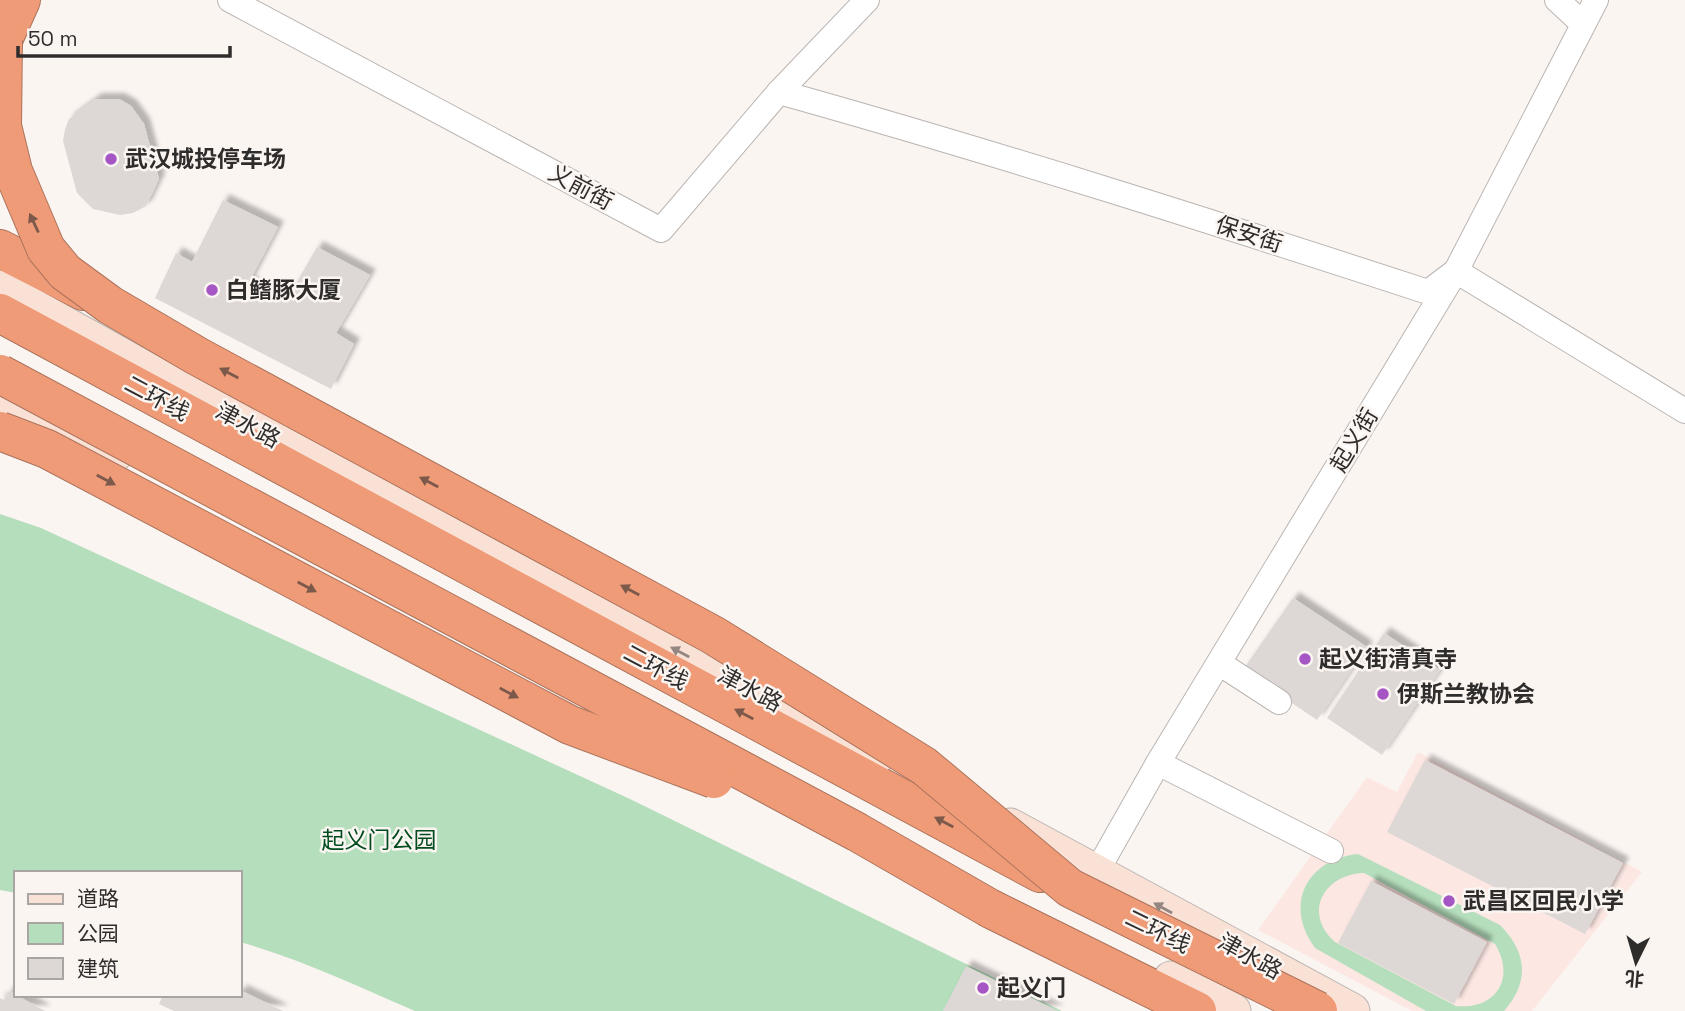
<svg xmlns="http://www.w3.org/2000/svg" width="1685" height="1011" font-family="'Space Grotesk','Noto Sans SC',sans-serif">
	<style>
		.education { fill: #fce7e3 }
		.green { fill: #b5debc; fill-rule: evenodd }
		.building { fill: #ddd7d5; filter: url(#shadow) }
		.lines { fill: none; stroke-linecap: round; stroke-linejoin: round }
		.street-casing { stroke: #bab5b2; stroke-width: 26 }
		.secondary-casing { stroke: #bab5b2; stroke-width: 37 }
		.highway-casing { stroke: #ac745d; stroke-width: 40 }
		.street { stroke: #fff; stroke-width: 24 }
		.secondary { stroke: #fae1d6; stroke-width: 35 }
		.highway { stroke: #ef9b77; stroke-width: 38 }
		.highway-bridge-casing { stroke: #ac745d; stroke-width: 40; stroke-linecap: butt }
		.highway-bridge { stroke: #ef9b77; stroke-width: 38 }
		.oneway { fill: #7c594a }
		.oneway2 { fill: #948781 }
		.poi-dot { fill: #a655c4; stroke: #fbf5f2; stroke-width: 2.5 }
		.labels { text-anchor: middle; stroke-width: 5; stroke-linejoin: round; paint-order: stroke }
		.poi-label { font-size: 23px; font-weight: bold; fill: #2f2d2c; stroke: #fbf5f2; text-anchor: start }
		.street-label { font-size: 23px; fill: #2f2d2c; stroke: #fbf5f2 }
		.park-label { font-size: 23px; fill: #004c1e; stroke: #fbf5f2 }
	</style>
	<defs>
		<filter id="shadow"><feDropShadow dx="6" dy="-6" stdDeviation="2" flood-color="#0004"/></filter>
	</defs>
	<rect width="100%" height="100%" fill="#fbf5f2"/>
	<polygon class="education" points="1418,752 1642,872 1532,1011 1412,1011 1258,930 1367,777 1397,792"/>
	<g class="green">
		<path d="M0,514L41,528L630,799L1062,1011H415C358,986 300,959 240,942V873H16V893L0,890Z"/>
		<path d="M1358,854L1500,925C1527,952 1530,982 1504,1011H1426L1315,948C1283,905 1307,859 1358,854ZM1364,873L1495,944C1516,978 1496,1010 1456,1006L1335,942C1302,913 1324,874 1364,873Z"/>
	</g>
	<g class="building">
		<polygon points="96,99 119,99 131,106 144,124 159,179 146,206 133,213 120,215 93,209 77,193 63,141 65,129 69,119"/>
		<polygon points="223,200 278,227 249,282 286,301 317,247 370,275 336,333 354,344 331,389 155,298 176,253 192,262"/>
		<polygon points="1293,598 1367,647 1317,720 1243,670"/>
		<polygon points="1384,633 1440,670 1382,755 1327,718"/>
		<polygon points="1425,760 1623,863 1585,934 1387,832"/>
		<polygon points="1371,881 1487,942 1454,1004 1338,943"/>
		<polygon points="966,966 1058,1011 943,1011"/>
		<polygon points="240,990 283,1011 174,1011 159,1004 163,995 240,995"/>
		<polygon points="9,991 16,995 45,1011 0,1011 0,998 4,1000"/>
	</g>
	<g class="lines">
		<g class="street-casing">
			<g id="street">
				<polyline points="230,0 661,230 779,92 867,0"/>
				<polyline points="1557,0 1583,24"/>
				<path d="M779,92C997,153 1213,222 1428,292L1456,271L1685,411"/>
				<polyline points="1219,663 1279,702"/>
				<polyline points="1158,763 1331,851"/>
				<polyline points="1097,871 1158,763 1456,271 1596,0"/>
			</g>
		</g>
		<g class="secondary-casing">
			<g id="secondary">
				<polyline points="0,288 179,388 877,756"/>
				<polyline points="0,403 115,454"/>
				<polyline points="1010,826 1352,1011"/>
				<polyline points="1171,979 1233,1011"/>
			</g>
		</g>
		<g class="highway-casing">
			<g id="highway">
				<polyline points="3,40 21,0"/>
				<polyline points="0,249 83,291"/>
				<polyline points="0,313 1040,873"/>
				<polyline points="991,909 1197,1011"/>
			</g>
		</g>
		<use href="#street" class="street"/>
		<use href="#secondary" class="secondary"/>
		<use href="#highway" class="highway"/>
		<g class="highway-bridge-casing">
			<g id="highway-bridge">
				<polyline points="3,40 2,126 13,171 46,249 65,272 110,305 197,356 713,635 924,766 1070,888 1318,1011"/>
				<polyline points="0,374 857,832 991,909"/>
				<polyline points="0,431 47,449 570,725 714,779"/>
			</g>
		</g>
		<use href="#highway-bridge" class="highway-bridge"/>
	</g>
	<defs><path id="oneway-solid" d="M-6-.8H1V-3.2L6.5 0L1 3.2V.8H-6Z" transform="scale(1.75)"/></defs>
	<g class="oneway">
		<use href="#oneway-solid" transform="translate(34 223) rotate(-115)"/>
		<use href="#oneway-solid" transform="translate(229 373) rotate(-152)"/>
		<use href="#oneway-solid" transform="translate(106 480) rotate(28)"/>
		<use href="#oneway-solid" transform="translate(429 482) rotate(-152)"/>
		<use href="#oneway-solid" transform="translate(307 587) rotate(28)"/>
		<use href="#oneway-solid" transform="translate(630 590) rotate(-152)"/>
		<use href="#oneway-solid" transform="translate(509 693) rotate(28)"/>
		<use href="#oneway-solid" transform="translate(744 714) rotate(-152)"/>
		<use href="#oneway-solid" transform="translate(944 822) rotate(-152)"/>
	</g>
	<g class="oneway2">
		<use href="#oneway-solid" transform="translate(680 652) rotate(-152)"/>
		<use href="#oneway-solid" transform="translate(1163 908) rotate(-151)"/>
	</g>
	<g class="poi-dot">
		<circle cx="111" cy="159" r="7"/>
		<circle cx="212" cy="290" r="7"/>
		<circle cx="1305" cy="659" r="7"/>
		<circle cx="1383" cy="694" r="7"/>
		<circle cx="1449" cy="901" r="7"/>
		<circle cx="983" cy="988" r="7"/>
	</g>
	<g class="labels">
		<g class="poi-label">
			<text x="125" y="167">武汉城投停车场</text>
			<text x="226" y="298">白鳍豚大厦</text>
			<text x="1319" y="667">起义街清真寺</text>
			<text x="1397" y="702">伊斯兰教协会</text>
			<text x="1463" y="909">武昌区回民小学</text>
			<text x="997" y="996">起义门</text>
		</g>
		<g class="street-label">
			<text transform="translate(581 187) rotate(28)" y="8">义前街</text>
			<text transform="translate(1249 234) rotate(18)" y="8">保安街</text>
			<text transform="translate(157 398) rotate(28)" y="8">二环线</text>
			<text transform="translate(248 425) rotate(28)" y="8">津水路</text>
			<text transform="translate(1354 440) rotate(-59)" y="8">起义街</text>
			<text transform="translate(656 667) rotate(28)" y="8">二环线</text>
			<text transform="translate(750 689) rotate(28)" y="8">津水路</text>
			<text transform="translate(1158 931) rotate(26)" y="8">二环线</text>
			<text transform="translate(1250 956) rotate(29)" y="8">津水路</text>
		</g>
		<g class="park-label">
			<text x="379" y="848">起义门公园</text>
		</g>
	</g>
	<rect x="14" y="871" width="228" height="126" fill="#fbf5f2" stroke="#a9a5a3" stroke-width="2"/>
	<rect x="28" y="894" width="35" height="10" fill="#fae1d6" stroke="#a9a5a3" stroke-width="2"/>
	<text x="77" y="906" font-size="21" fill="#2f2d2c">道路</text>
	<rect x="28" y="923" width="35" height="21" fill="#b5debc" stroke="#a9a5a3" stroke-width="2"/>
	<text x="77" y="941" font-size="21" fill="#2f2d2c">公园</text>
	<rect x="28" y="958" width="35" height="21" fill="#ddd7d5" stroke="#a9a5a3" stroke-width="2"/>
	<text x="77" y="976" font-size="21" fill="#2f2d2c">建筑</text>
	<g transform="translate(1636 962) rotate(185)" stroke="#fbf5f2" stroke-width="5" paint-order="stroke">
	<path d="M0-5L12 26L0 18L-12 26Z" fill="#2f2d2c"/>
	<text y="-10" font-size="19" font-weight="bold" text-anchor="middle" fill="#2f2d2c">北</text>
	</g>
	<path d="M18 46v10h212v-10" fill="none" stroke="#2f2d2c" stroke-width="3.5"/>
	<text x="28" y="46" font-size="21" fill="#2f2d2c" stroke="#fbf5f2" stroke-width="5" paint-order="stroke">50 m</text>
</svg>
